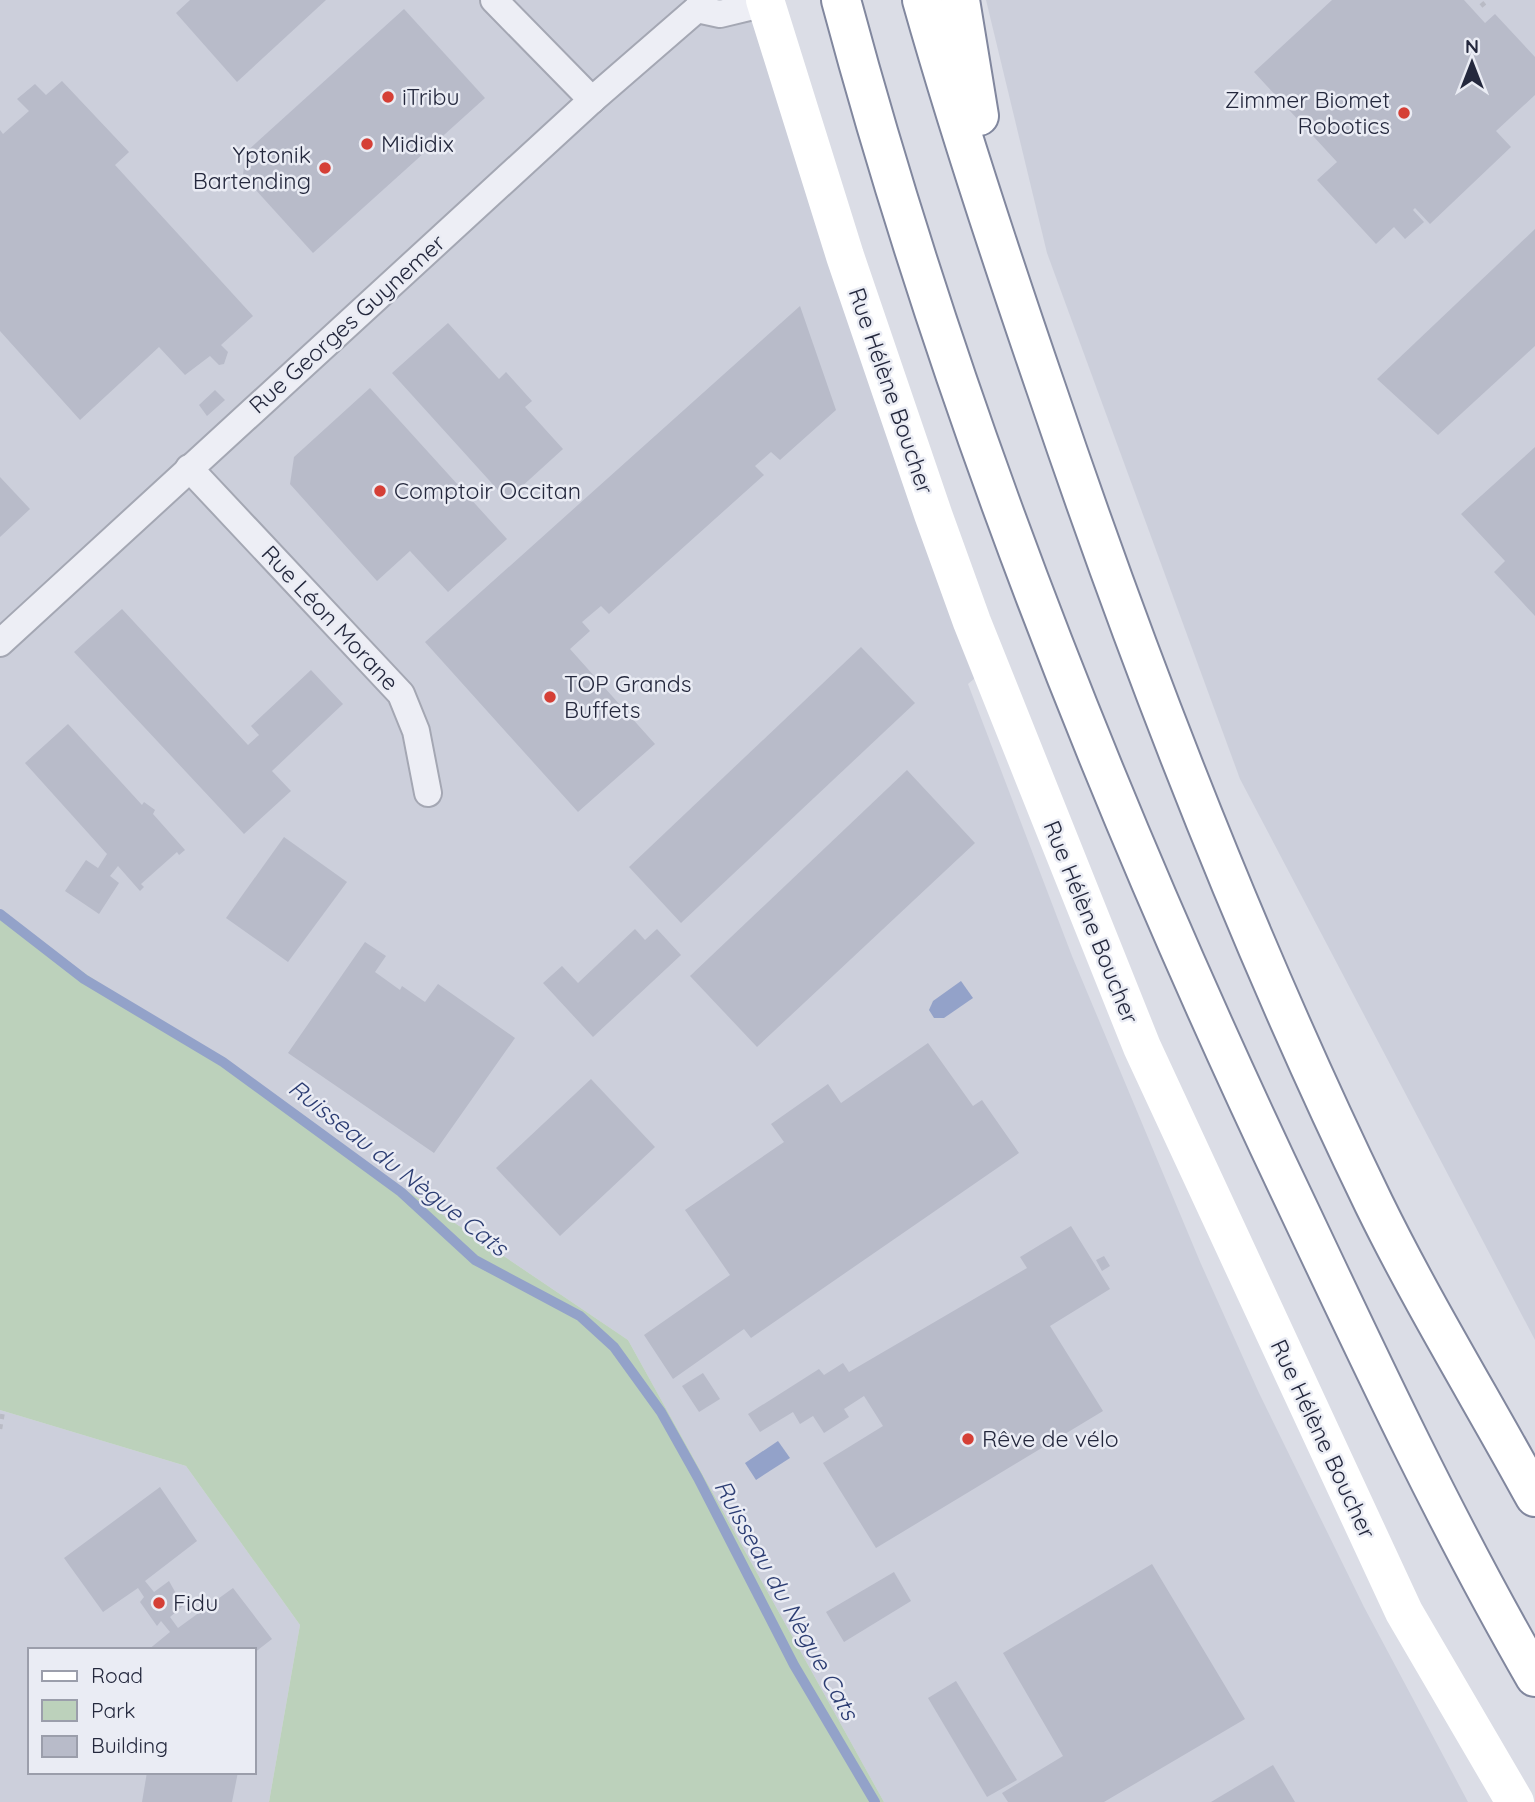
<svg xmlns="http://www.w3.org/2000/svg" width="1535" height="1802" font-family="Quicksand,sans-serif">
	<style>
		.built { fill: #cccfdb; fill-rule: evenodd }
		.green { fill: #bcd1bb }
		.water { fill: #93a2c9 }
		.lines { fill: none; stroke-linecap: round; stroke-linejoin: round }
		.stream { stroke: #93a2c9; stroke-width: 10 }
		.building { fill: #b8bbc9 }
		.street-casing { stroke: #a4a7b3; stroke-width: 30 }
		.highway-casing { stroke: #81879e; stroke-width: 42 }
		.path { stroke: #b9bbc5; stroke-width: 4.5; stroke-dasharray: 5 5; stroke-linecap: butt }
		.street { stroke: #edeef5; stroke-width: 26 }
		.secondary { stroke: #fff; stroke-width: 38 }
		.highway { stroke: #fff; stroke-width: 38 }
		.poi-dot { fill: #d53f36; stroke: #eaecf4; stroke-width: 2.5 }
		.labels { text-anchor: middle; stroke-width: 5; stroke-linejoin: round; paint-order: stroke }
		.poi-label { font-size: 23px; fill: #24283d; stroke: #eaecf4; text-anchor: start }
		.street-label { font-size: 23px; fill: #24283d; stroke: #eaecf4 }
		.water-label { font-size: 24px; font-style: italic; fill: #2c3d73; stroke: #eaecf4 }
	</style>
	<rect width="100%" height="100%" fill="#dbdde6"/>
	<g class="built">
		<polygon points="0,0 751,0 981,673 968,684 1072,956 1201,1264 1259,1393 1364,1607 1468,1802 884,1802 628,1340 0,916"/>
		<polygon points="986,0 1535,0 1535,1340 1240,779 1047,253"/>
		<path d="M0,1410L186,1466L300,1625L269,1802H0ZM30,1650H254V1772H30Z"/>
	</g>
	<polygon class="green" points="0,916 628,1340 884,1802 269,1802 300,1625 186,1466 0,1410"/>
	<g class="water">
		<polygon points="961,981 973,998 944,1018 934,1018 929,1010 933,1001"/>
		<polygon points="778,1441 790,1458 756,1480 745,1463"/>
	</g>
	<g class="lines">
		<polyline class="stream" points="0,914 84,979 223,1062 401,1192 475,1260 580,1316 614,1347 661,1412 698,1478 794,1665 875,1802"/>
	</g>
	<g class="building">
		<polygon points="190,0 326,0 237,82 176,13"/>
		<polygon points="1332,0 1464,0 1485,23 1495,14 1535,57 1535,95 1496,131 1511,147 1430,224 1415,208 1413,210 1424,222 1405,239 1394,227 1376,244 1317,180 1337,162 1254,72"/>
		<polygon points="404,9 485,98 313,253 243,176 245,153"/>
		<polygon points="62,81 129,152 115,165 253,316 221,345 228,352 224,364 219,365 210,356 185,375 159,347 80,420 0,331 0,130 3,134 29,111 17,99 35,84 46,95"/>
		<polygon points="1535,229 1535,346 1438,435 1377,379"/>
		<polygon points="800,306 836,410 780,460 771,452 755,466 764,475 609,614 601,606 582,622 590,631 570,649 655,744 578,812 425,642"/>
		<polygon points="448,323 499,379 506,372 532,401 525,407 563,449 507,500 392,373"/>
		<polygon points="370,388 507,539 448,592 410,551 377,581 290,484 294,457"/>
		<polygon points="215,390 225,400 207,416 199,405"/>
		<polygon points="1535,447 1535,616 1494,572 1505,561 1461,514"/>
		<polygon points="0,477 30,509 0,537"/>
		<polygon points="122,609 248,745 259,735 251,726 311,670 343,704 272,771 291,791 244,834 74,652"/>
		<polygon points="861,647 915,703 681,923 629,867"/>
		<polygon points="68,724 142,805 144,802 155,810 153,814 185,850 179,855 177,852 141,884 144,887 140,891 118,866 110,876 119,883 99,914 65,891 86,860 98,868 107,854 25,763"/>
		<polygon points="907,770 975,843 757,1047 690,976"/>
		<polygon points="284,837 347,882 288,962 226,918"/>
		<polygon points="635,929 645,940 657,929 681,955 593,1037 543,983 562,966 578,983"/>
		<polygon points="365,942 386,956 375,972 400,990 402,986 425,1002 438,984 515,1038 434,1153 288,1053"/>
		<polygon points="928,1043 973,1106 982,1100 1019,1153 751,1338 744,1329 673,1379 644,1335 730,1275 685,1210 784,1142 771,1124 828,1084 841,1103"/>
		<polygon points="591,1079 655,1147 560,1236 496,1168"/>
		<polygon points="1071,1226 1110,1289 1050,1326 1103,1411 876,1548 823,1463 883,1426 864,1396 844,1409 849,1417 824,1433 813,1416 800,1424 793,1412 760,1432 748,1414 819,1369 824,1375 843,1363 849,1372 1027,1268 1020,1257"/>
		<polygon points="1104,1256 1110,1266 1102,1271 1096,1260"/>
		<polygon points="703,1373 720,1399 699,1412 682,1386"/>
		<polygon points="160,1487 197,1541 145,1581 154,1592 169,1581 183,1606 170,1617 178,1628 233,1588 272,1639 254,1653 254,1650 148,1650 170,1632 161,1621 157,1626 140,1602 144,1597 138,1588 103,1612 64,1558"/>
		<polygon points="1152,1564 1245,1719 1104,1802 1008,1802 1002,1793 1063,1756 1003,1653"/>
		<polygon points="894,1572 911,1601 844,1642 826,1612"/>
		<polygon points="956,1681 1017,1780 987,1797 928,1698"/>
		<polygon points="1273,1765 1295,1802 1211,1802"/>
		<polygon points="147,1772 238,1772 232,1802 142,1802"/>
	</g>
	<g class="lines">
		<g class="street-casing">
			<g id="street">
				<polyline points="494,0 592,100"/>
				<polyline points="697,9 720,14 766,3"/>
				<polyline points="189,468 401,694 416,731 428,793"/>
				<polyline points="0,643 592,100 697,9 703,0"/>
			</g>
		</g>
		<g class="highway-casing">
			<g id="highway">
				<path d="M841,0C953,418 1114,822 1300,1212C1374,1369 1448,1526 1535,1677"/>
				<path d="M922,0C959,131 1002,260 1046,388C1140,666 1246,940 1374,1204C1423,1304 1482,1400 1535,1497"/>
				<polyline points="960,0 979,116"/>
			</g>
		</g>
		<g class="path">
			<polyline points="1481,6 1488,0"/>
			<polyline points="0,1429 3,1411"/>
		</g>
		<use href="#street" class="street"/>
		<polyline class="secondary" points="765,0 845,256 933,514 972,622 1142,1047 1404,1612 1515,1802"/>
		<use href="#highway" class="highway"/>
	</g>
	<g class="poi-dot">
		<circle cx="388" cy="97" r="7"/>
		<circle cx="1404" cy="113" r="7"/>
		<circle cx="367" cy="144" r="7"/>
		<circle cx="325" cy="168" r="7"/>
		<circle cx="380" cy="491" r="7"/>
		<circle cx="550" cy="697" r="7"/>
		<circle cx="968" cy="1439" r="7"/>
		<circle cx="159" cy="1603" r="7"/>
	</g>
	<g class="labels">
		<g class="poi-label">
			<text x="402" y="105">iTribu</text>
			<text x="1390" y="108" text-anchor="end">Zimmer Biomet<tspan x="1390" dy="26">Robotics</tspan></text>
			<text x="381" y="152">Mididix</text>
			<text x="311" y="163" text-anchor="end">Yptonik<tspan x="311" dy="26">Bartending</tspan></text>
			<text x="394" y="499">Comptoir Occitan</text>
			<text x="564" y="692">TOP Grands<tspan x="564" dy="26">Buffets</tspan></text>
			<text x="982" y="1447">Rêve de vélo</text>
			<text x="173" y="1611">Fidu</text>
		</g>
		<g class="street-label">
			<text transform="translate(347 324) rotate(-42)" y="8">Rue Georges Guynemer</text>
			<text transform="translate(891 391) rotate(71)" y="8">Rue Hélène Boucher</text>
			<text transform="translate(330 618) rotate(47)" y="8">Rue Léon Morane</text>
			<text transform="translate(1091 922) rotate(68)" y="8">Rue Hélène Boucher</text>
			<text transform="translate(1323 1439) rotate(65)" y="8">Rue Hélène Boucher</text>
		</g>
		<g class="water-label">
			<text transform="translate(398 1168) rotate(38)" y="8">Ruisseau du Nègue Cats</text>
			<text transform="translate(786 1600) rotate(61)" y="8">Ruisseau du Nègue Cats</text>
		</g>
	</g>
	<rect x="28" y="1648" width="228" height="126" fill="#eaecf4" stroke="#9b9eab" stroke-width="2"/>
	<rect x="42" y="1671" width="35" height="10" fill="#ffffff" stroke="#9b9eab" stroke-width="2"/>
	<text x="91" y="1683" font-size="21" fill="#24283d">Road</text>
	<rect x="42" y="1700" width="35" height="21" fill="#bcd1bb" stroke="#9b9eab" stroke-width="2"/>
	<text x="91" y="1718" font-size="21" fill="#24283d">Park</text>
	<rect x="42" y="1736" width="35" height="21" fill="#b8bbc9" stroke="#9b9eab" stroke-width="2"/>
	<text x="91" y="1753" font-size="21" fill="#24283d">Building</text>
	<g transform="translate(1472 63)" stroke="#eaecf4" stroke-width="5" paint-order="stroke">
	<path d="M0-5L12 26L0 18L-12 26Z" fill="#24283d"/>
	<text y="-10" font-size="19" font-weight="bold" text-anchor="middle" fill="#24283d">N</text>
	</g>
</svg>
